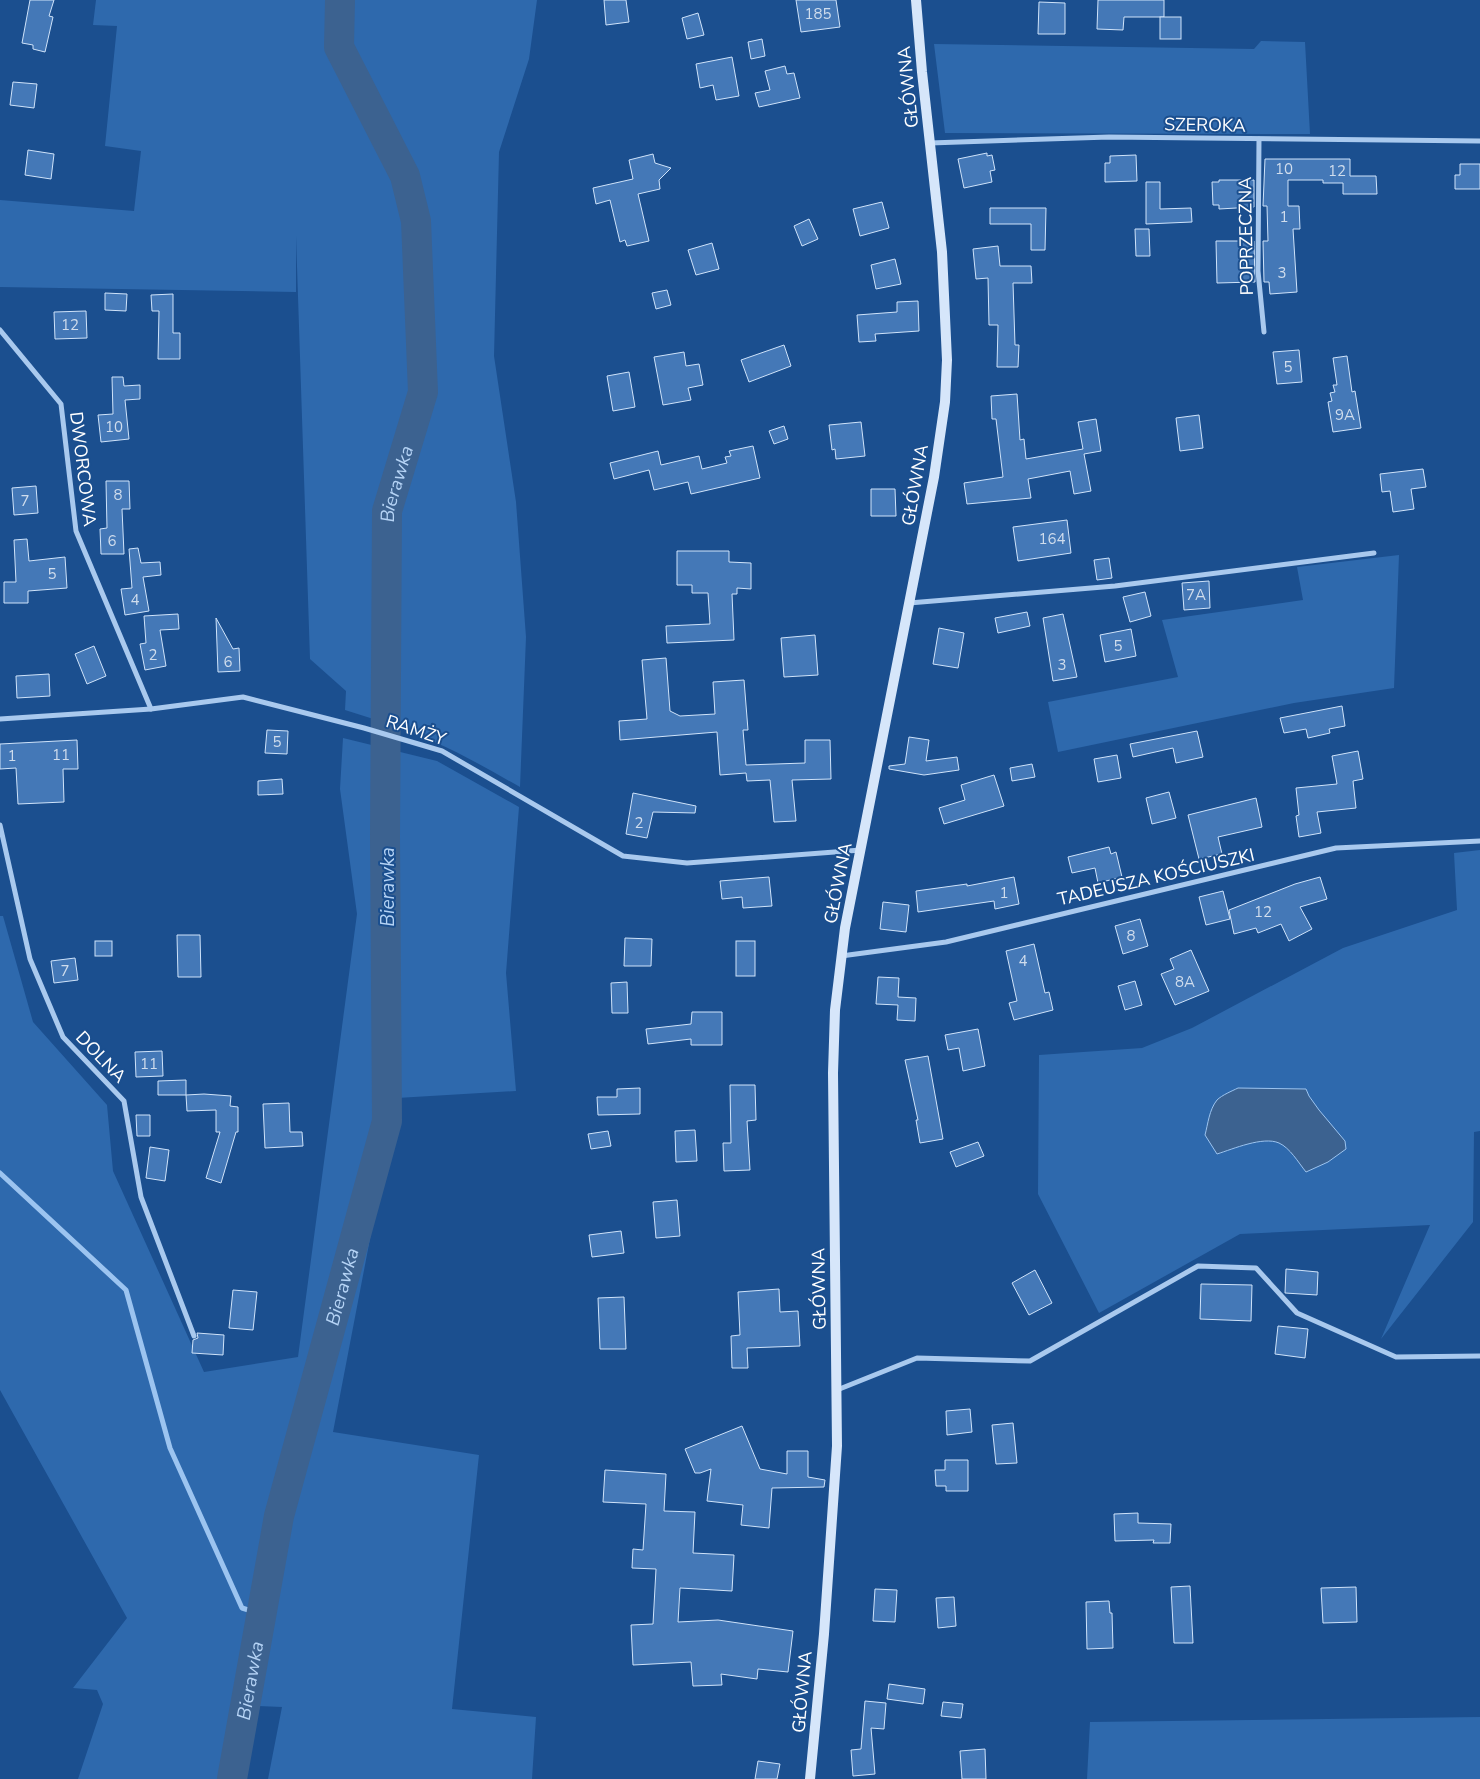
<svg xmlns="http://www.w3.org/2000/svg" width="1480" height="1779" font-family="'Nunito Sans',sans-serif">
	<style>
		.green { fill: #2e69ad }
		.water { fill: #3c6290; stroke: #9cc4f0 }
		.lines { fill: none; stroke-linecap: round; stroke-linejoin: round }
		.stream { stroke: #9cc4f0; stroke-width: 5 }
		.river { stroke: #3c6290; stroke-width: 30 }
		.building { fill: #4478b7; stroke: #cfe3fa }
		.minor { stroke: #a9c9ee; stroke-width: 5 }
		.secondary { stroke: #d6e6fa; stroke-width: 10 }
		.labels { text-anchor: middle; stroke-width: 4; stroke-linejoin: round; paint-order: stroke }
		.number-label { font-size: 15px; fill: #d0dded }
		.street-label { font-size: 18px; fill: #fff; stroke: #1b4f8f }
		.water-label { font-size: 19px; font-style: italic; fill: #b5d3f5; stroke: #1b4f8f }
	</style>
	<rect width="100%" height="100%" fill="#1b4f8f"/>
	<g class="green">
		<path d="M96,0H537L529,59L499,152L494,356L516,502L526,637L520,787C477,763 436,738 389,726L391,513L418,424L427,384L421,290L420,221L410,181L395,148L407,215L416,389L382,508L386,723L345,710L346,691L310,659L296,236V292L0,287V200L134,211L141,151L105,146L117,26L93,25Z"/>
		<polygon points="1261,41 1305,42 1310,134 945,133 934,44 1254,49"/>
		<polygon points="1399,555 1394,688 1294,703 1058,752 1048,702 1178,677 1162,620 1303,600 1297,567"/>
		<polygon points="343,738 437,761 519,807 506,973 516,1091 397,1098 333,1432 479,1455 452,1709 536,1717 532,1779 268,1779 282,1707 258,1706 244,1779 78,1779 103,1704 97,1690 73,1688 127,1618 0,1390 0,916 3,916 33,1022 107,1105 113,1171 204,1372 298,1357 357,914 340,789"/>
		<polygon points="1480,850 1480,1131 1474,1132 1473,1222 1381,1339 1430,1225 1240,1234 1099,1313 1038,1194 1039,1055 1142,1048 1192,1028 1343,948 1457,910 1454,853"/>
		<polygon points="1480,1717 1480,1779 1087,1779 1090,1722"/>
	</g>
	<path class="water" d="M1238,1088L1306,1089L1309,1096L1319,1110L1345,1141L1346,1149L1328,1162L1306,1172C1298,1162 1290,1148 1279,1143C1263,1136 1233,1149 1217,1154L1205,1135C1208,1124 1209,1110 1217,1100C1222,1095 1232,1091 1238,1088Z"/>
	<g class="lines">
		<polyline class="stream" points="0,1173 126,1290 170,1448 242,1608 261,1614"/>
		<path class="river" id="s1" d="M232,1779L279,1516L387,1121L385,837L387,511L423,392L416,221L405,176L339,47L340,0"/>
	</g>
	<g class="building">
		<polygon points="30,0 54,0 49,16 53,17 45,52 33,49 33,45 22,43"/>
		<polygon points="604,0 626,0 629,22 606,25"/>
		<polygon points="796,0 836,0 840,27 801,32"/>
		<polygon points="1098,0 1164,0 1164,17 1124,17 1123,30 1097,29"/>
		<polygon points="1039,2 1065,3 1065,34 1038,34"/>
		<polygon points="698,13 704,35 687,39 682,18"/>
		<rect x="1160" y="17" width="21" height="22"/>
		<polygon points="762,39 765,56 751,59 748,42"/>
		<polygon points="732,57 739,96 716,100 713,85 700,88 696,64"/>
		<polygon points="785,66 787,74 794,73 800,98 759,107 755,93 770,90 765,71"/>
		<polygon points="13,82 37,84 34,108 10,105"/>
		<polygon points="28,150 54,154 51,179 25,175"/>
		<polygon points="987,153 987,156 992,155 995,170 990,171 992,182 964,188 958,159"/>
		<polygon points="653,154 655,163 671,168 659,180 660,189 638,194 649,241 627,246 625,240 620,242 610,200 596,204 593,188 633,179 629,160"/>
		<polygon points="1136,155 1137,181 1105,182 1105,163 1110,163 1110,156"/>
		<polygon points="1265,159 1350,159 1350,176 1376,176 1377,194 1343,194 1343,183 1323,183 1323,180 1288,180 1288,206 1299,206 1300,229 1293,229 1297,292 1270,294 1269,282 1264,282 1263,241 1268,241 1267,206 1263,206"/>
		<polygon points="1460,164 1480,164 1480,189 1455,189 1455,175 1460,175"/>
		<polygon points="1219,180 1254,180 1254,207 1219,209 1219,205 1213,205 1212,182 1219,182"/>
		<polygon points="1146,182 1160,182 1160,209 1191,208 1192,222 1146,224"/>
		<polygon points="882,202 889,228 860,236 853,209"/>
		<polygon points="990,208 1046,208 1045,250 1031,250 1031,224 990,224"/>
		<polygon points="809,219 818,239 802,246 794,226"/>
		<polygon points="1135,229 1149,229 1150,256 1136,256"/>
		<polygon points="1216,241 1254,241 1255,282 1217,283"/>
		<polygon points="712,243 719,269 696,275 688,250"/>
		<polygon points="998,246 1000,266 1031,266 1032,283 1013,283 1015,345 1019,345 1018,367 997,367 998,325 989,325 988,278 976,279 973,249"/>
		<polygon points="895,259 901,284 876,289 871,265"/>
		<polygon points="667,290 671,305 656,309 652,293"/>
		<polygon points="105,293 127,294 126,311 105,310"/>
		<polygon points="173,294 173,333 180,333 180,359 158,359 159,311 152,311 151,295"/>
		<polygon points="918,301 919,331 875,334 876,341 859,342 857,315 897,312 897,302"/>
		<polygon points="86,311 87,338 55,339 54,312"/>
		<polygon points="784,345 791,366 749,382 741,360"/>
		<polygon points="1299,350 1302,382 1277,384 1273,352"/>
		<polygon points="684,352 686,366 699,364 703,385 688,388 691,400 663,405 654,357"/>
		<polygon points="1347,356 1352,392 1355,391 1361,428 1333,432 1328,402 1332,401 1330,393 1335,392 1333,385 1337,385 1333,358"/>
		<polygon points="629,372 635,407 613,411 607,376"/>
		<polygon points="112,377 123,377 124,386 140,385 140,399 125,400 129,439 101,442 98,415 113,414"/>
		<polygon points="1017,394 1020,440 1024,439 1026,459 1083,449 1078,422 1096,419 1101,451 1084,454 1091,491 1074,494 1070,471 1028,479 1031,498 967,504 964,483 1003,477 996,419 992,419 991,396"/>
		<polygon points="1199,415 1203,448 1180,451 1176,418"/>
		<polygon points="861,422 865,456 836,459 835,449 832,450 829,425"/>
		<polygon points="784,426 788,439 774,444 769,431"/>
		<polygon points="753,446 760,478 691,494 688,482 654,490 649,470 614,479 610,463 658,451 661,465 699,456 702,469 727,463 725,457 731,456 729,451"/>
		<polygon points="1423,469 1426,487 1411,489 1414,509 1393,512 1390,491 1382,492 1380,474"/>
		<polygon points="106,481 129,481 130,509 122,509 124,554 101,554 100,529 107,528"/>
		<polygon points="36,486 38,513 14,515 12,488"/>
		<polygon points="871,489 895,489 896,516 871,516"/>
		<polygon points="1067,520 1071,553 1018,561 1013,527"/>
		<polygon points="27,539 29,561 65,557 67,588 28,591 28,603 4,603 4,582 16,582 14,540"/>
		<polygon points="138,548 141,563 160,562 161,575 143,577 149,611 125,615 121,589 132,588 129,549"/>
		<polygon points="677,551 729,551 729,562 751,563 751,589 737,588 737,594 732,594 734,640 667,643 666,626 710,624 708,593 692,593 692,585 677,585"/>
		<polygon points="1109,558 1112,578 1097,580 1094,560"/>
		<polygon points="1209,581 1210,608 1184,610 1182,583"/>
		<polygon points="1145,592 1151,616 1130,622 1123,597"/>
		<polygon points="1027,612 1030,626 998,633 995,618"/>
		<polygon points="178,614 179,629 160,630 166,666 145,670 140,644 146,643 144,616"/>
		<polygon points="1063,614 1077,677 1053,681 1043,618"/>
		<polygon points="216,618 233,649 239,648 240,671 218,672"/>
		<polygon points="939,628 964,633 958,668 933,664"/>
		<polygon points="1131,629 1136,656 1105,662 1100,635"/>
		<polygon points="815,635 818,675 784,677 781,638"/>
		<polygon points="94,646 106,676 87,684 75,654"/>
		<polygon points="666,658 670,711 680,716 715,714 713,682 744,680 748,730 743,730 746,765 805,763 805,740 830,740 831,779 792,780 796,821 774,822 770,780 747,781 746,773 720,775 717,732 620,740 619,721 647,719 642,660"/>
		<polygon points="49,674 50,696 17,698 16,676"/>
		<polygon points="1342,706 1345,726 1329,729 1330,733 1308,738 1306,729 1284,733 1280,718"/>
		<polygon points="267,730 288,731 287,754 265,753"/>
		<polygon points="1197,731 1203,757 1176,763 1173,748 1133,757 1130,744"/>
		<polygon points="909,737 929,740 926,761 957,757 959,770 924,775 889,769 889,766 905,764"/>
		<polygon points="77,740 78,769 63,769 64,802 18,804 16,768 0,769 0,744"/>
		<polygon points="1358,751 1363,779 1353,781 1356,808 1317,812 1321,833 1299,837 1296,816 1299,815 1296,788 1337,784 1332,756"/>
		<polygon points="1117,755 1121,778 1098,782 1094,759"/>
		<polygon points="1032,764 1035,777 1012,781 1010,768"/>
		<polygon points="994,775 1004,806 944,824 939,808 965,800 961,785"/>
		<polygon points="282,779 283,794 258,795 258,781"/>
		<polygon points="1169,792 1176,818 1152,824 1146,798"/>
		<polygon points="633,793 696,806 695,813 653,812 647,838 626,834"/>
		<polygon points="1256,798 1262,827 1218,837 1222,854 1199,859 1188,815"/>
		<polygon points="1109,847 1111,854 1116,852 1122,877 1098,883 1095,868 1072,873 1068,857"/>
		<polygon points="769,877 772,906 743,908 742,897 722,899 720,881"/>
		<polygon points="1014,877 1019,904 995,909 994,901 918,912 916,891 967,884 967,886"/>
		<polygon points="1320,877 1327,899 1300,907 1312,929 1289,941 1281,924 1258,933 1256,928 1234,934 1229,910 1295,884"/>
		<polygon points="1223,891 1230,919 1206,925 1199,897"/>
		<polygon points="883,902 909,905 906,932 880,929"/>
		<polygon points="1140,919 1148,946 1123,954 1115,926"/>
		<polygon points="177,935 200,935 201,977 178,977"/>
		<polygon points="625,938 652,939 651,966 624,966"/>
		<rect x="95" y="941" width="17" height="15"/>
		<rect x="736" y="941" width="19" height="35"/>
		<polygon points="1034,944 1045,993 1049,992 1053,1010 1014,1020 1009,1003 1017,1001 1006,951"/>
		<polygon points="1191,950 1209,991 1175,1005 1161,974 1174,969 1170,959"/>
		<polygon points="75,958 78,980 54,983 51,961"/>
		<polygon points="878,977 899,978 898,997 916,998 915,1021 897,1020 898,1005 876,1004"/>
		<polygon points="1135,981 1142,1005 1125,1010 1118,986"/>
		<polygon points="627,982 628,1013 612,1013 611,983"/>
		<polygon points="692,1012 722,1012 722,1045 691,1045 691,1039 648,1044 646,1029 691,1024"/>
		<polygon points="978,1029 985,1066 963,1071 959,1048 948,1050 945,1035"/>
		<polygon points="162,1051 163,1076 136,1077 135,1052"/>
		<polygon points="928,1056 943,1139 920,1143 916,1120 918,1120 905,1060"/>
		<polygon points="186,1080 186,1095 158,1095 158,1081"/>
		<polygon points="730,1085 755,1085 756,1120 747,1121 750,1170 724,1171 723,1143 731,1143"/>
		<polygon points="640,1088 640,1114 598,1115 597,1097 617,1097 617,1089"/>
		<polygon points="204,1094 231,1096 230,1106 238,1107 238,1132 236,1132 221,1183 206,1178 220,1132 216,1132 216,1110 187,1111 186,1095"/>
		<polygon points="289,1103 290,1132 302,1132 303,1146 265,1148 263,1104"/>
		<polygon points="136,1115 150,1115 150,1136 137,1136"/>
		<polygon points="695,1130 697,1161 676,1162 675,1131"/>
		<polygon points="608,1131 611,1146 591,1149 588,1134"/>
		<polygon points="978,1142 984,1156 956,1167 950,1152"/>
		<polygon points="150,1147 169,1150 165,1181 146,1178"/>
		<polygon points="677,1200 680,1236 656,1238 653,1202"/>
		<polygon points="621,1231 624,1253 592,1257 589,1235"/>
		<polygon points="1286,1269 1318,1272 1317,1295 1285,1293"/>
		<polygon points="1035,1270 1052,1303 1029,1315 1012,1283"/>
		<polygon points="1201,1284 1252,1285 1251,1321 1200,1319"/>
		<polygon points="779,1289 780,1312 798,1311 800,1346 747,1348 748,1368 732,1368 731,1336 740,1335 738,1292"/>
		<polygon points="233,1290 257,1292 253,1330 229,1328"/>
		<polygon points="624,1297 626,1349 600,1349 598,1298"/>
		<polygon points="1278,1326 1308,1329 1305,1358 1275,1354"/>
		<polygon points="197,1333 224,1335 223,1355 192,1353 193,1340 198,1338"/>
		<polygon points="970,1409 972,1432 947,1435 946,1411"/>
		<polygon points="1013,1423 1017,1463 996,1464 992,1425"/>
		<polygon points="742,1426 760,1469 787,1474 787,1451 808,1451 808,1477 825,1480 824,1487 772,1488 769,1528 741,1525 743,1505 707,1501 711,1469 700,1473 695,1473 685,1449"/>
		<polygon points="945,1460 968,1460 968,1491 946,1491 946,1486 936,1486 935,1470 945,1470"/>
		<polygon points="605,1470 666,1474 664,1511 695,1512 693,1553 734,1555 732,1591 680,1588 678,1622 718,1620 793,1631 788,1672 758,1669 757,1679 721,1674 722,1685 693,1686 691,1662 633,1665 631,1625 653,1624 656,1569 632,1568 633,1549 643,1550 646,1504 603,1502"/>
		<polygon points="1138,1513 1138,1523 1171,1524 1170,1543 1153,1543 1154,1540 1115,1541 1114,1514"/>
		<polygon points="1190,1586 1193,1643 1174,1643 1171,1587"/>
		<polygon points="1356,1587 1357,1622 1323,1623 1321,1588"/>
		<polygon points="875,1589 897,1590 895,1622 873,1621"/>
		<polygon points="954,1597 956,1626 938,1628 936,1598"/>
		<polygon points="1109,1601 1110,1613 1112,1613 1113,1648 1087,1649 1086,1602"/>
		<polygon points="889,1684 925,1689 923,1704 887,1699"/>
		<polygon points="865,1701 886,1703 884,1729 871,1728 875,1774 853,1776 851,1750 861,1749"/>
		<polygon points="943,1702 963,1704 961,1718 941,1716"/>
		<polygon points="985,1749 986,1779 962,1779 960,1751"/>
		<polygon points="758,1761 780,1764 777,1779 755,1779"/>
	</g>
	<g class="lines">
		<g class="minor">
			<polyline points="1259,139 1258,271 1264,332"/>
			<polyline points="930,143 1109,137 1480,141"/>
			<polyline points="0,330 61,404 76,531 151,709"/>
			<polyline points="909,603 1115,586 1374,553"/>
			<polyline points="0,719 151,709 243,697 364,728 442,751 623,856 687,863 861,850"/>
			<polyline points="0,825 30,959 63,1037 124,1101 141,1197 194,1336"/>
			<polyline points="841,956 946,942 1336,848 1480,841"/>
			<polyline points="837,1390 917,1358 1030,1361 1198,1266 1256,1268 1297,1313 1396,1357 1480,1356"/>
		</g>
		<polyline class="secondary" points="810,1779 824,1634 837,1446 833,1073 835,1010 845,928 934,477 945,402 947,360 942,252 922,72 916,0"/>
	</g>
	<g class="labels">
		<g class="number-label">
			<text x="818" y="19">185</text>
			<text x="1284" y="174">10</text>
			<text x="1337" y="176">12</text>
			<text x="1284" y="222">1</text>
			<text x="1282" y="278">3</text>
			<text x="70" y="330">12</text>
			<text x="1288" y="372">5</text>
			<text x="1345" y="420">9A</text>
			<text x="114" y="432">10</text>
			<text x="118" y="500">8</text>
			<text x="25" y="506">7</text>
			<text x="1052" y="544">164</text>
			<text x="112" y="546">6</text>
			<text x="52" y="579">5</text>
			<text x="1196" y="600">7A</text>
			<text x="135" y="605">4</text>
			<text x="1118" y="651">5</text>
			<text x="153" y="660">2</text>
			<text x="228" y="667">6</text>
			<text x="1062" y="670">3</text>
			<text x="277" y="747">5</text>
			<text x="61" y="760">11</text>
			<text x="12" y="761">1</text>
			<text x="639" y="828">2</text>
			<text x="1004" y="898">1</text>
			<text x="1263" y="917">12</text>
			<text x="1131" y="941">8</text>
			<text x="1023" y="966">4</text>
			<text x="65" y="976">7</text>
			<text x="1185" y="987">8A</text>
			<text x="149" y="1069">11</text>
		</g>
		<g class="street-label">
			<text transform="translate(908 87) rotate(-96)" y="6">GŁÓWNA</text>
			<text transform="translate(1205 125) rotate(1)" y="6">SZEROKA</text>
			<text transform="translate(1246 236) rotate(-91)" y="6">POPRZECZNA</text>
			<text transform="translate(83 469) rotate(83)" y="6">DWORCOWA</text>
			<text transform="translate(915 485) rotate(-80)" y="6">GŁÓWNA</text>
			<text transform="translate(416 730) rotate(18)" y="6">RAMŻY</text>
			<text transform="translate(1156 877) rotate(-13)" y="6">TADEUSZA KOŚCIUSZKI</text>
			<text transform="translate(838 883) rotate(-79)" y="6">GŁÓWNA</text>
			<text transform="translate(101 1057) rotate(46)" y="6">DOLNA</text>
			<text transform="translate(819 1289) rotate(-91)" y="6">GŁÓWNA</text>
			<text transform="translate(802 1692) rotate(-85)" y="6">GŁÓWNA</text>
		</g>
		<g class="water-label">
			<text dy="7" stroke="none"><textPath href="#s1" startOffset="1315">Bierawka</textPath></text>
			<text transform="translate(387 887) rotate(-90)" y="7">Bierawka</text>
			<text dy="7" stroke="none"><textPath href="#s1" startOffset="505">Bierawka</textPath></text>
			<text dy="7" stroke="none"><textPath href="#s1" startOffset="100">Bierawka</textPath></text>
		</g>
	</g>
</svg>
